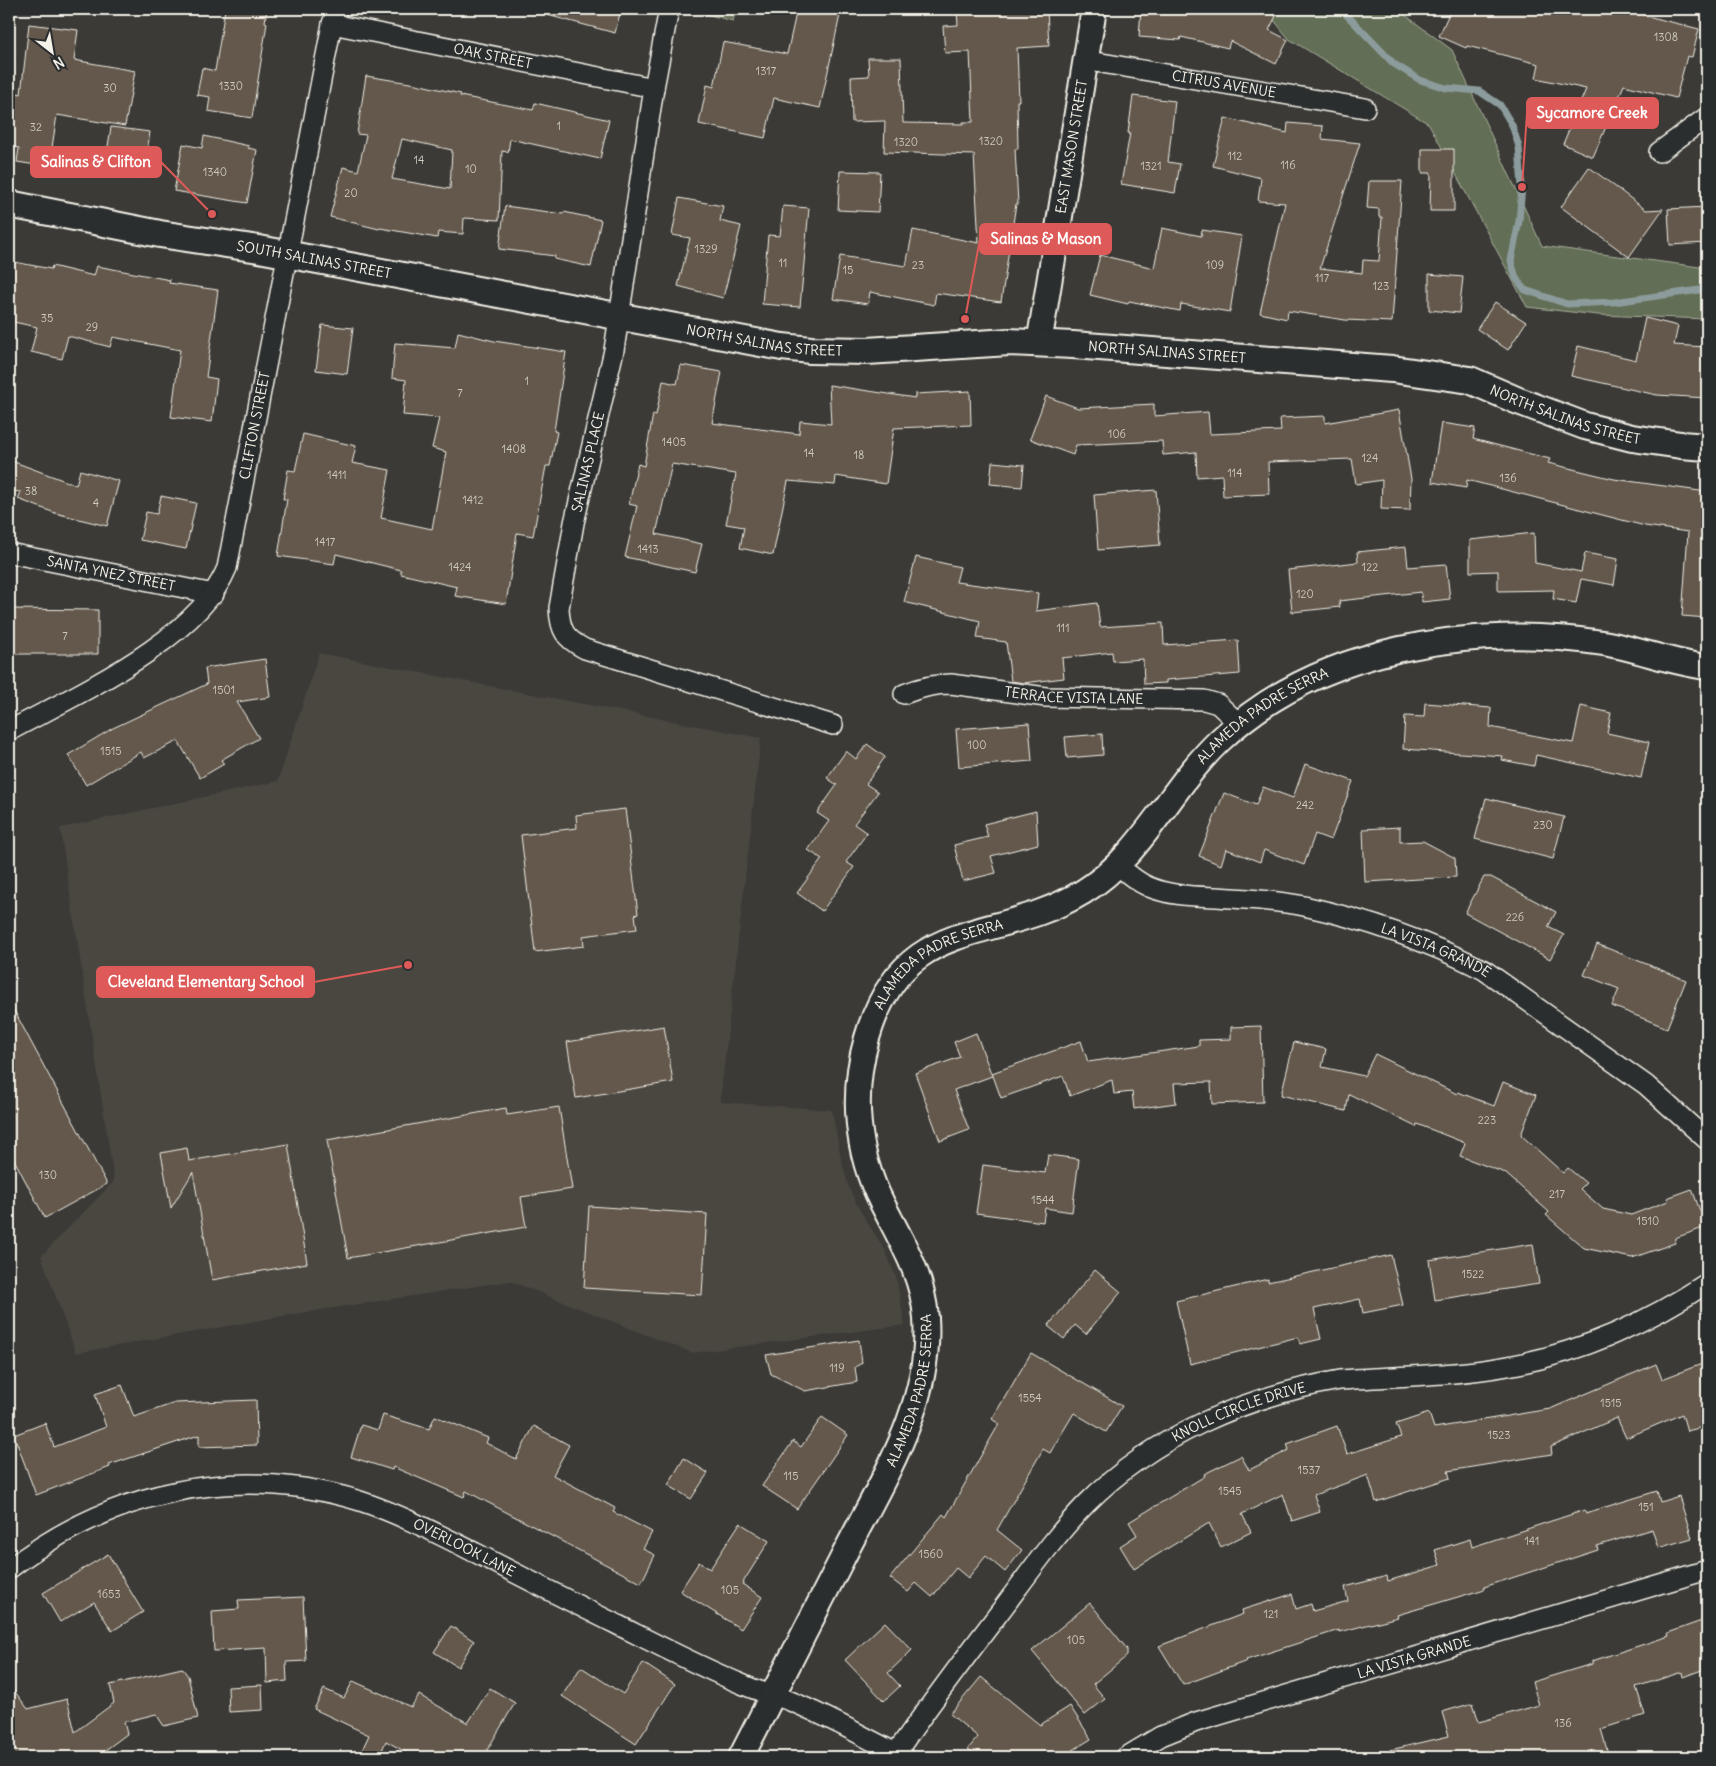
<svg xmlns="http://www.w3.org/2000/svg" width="1716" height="1766" font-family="Delius,sans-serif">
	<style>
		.built { fill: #4a4640 }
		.green { fill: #626e54; stroke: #abb09e }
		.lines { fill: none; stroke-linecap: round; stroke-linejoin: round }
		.stream { stroke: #8c9c9d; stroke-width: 7 }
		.building { fill: #64584b; stroke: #f4f1e8; fill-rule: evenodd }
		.minor-casing { stroke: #f4f1e8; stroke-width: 22 }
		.tertiary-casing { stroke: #f4f1e8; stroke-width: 28 }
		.secondary-casing { stroke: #f4f1e8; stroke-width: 30 }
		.minor { stroke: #2a2d2e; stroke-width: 19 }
		.tertiary { stroke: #2a2d2e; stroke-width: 24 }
		.secondary { stroke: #2a2d2e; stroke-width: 26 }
		.labels { text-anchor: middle; stroke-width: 4; stroke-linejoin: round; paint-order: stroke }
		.number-label { font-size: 11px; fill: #d0cbc1 }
		.street-label { font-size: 14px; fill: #f4f1e8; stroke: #2a2d2e }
		.leader { fill: none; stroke: #de5a58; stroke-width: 2 }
		.callout-dot { fill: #de5a58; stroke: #2a2d2e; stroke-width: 2 }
		.callout { fill: #de5a58; stroke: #de5a58; stroke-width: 2 }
		.callout-label { font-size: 15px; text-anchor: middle; font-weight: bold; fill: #fff }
	</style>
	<rect width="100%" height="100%" fill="#3b3a37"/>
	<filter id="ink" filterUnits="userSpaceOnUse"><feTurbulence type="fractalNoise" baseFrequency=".02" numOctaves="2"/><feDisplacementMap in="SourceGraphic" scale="10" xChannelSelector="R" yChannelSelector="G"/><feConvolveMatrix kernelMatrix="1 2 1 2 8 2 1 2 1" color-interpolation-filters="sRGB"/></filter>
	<g filter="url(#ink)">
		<path class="built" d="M319 653 761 738 720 1102 832 1110 841 1158 849 1188 862 1214 885 1250 896 1276 905 1325 692 1353 510 1281 295 1314 76 1353 41 1256 114 1181 60 828 278 781Z"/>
		<path class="green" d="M686 9H736L733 21Z
			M1265 9H1397L1452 50 1542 246 1707 268V319L1598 315 1527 307 1429 124 1289 39Z"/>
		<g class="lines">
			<path class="stream" d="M1341 9 1394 64 1420 80 1446 88 1479 91 1500 105 1512 125 1519 147 1522 187 1519 221 1511 261 1516 278 1525 290 1567 304 1614 302 1707 289"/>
		</g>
		<path class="building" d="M225 9H267L265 22 267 23 252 118 208 111 210 97 197 95 202 68 215 71Z
			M548 9H621L615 33 547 15Z
			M797 9H809L840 15 820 108 774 98 765 138 699 124 707 85 714 87 723 42 787 54Z
			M983 9H1001V11L1047 9 1049 46 1017 48 1019 101H1017L1018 149H1015L1018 204H1016L1001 302 936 293 934 305 870 292 868 304 833 299 840 256 906 266 913 230 979 243 974 155 884 152 885 121 852 122 851 77 869 76 868 58H901L903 123 963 124V122H973L970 52 945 53 943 26 958 25 957 11Z
			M1141 9H1262L1276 16 1269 30 1288 40 1276 64 1230 41 1228 48 1181 37 1180 40 1139 37Z
			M1451 9H1619L1699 29 1692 57 1687 56 1676 98 1624 85 1593 157 1563 144 1586 89 1536 78 1539 64 1467 46 1466 48 1439 36Z
			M29 24 78 30 74 60 135 71 125 126 57 115 49 167 17 162 19 148 9 146V119L13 92 21 94Z
			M366 76 416 84 461 94 460 96 533 110 535 103 609 120 600 159 510 139 508 152 502 151 499 220 464 218 463 234 438 232 437 238 380 228 379 229 330 217 343 167 358 171 366 135 357 134ZM402 139 452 150 450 189 392 179Z
			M1133 96 1175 101 1168 162 1180 164 1175 193 1121 184 1130 133H1128Z
			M1225 118 1287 133 1288 123 1323 126 1322 139 1360 143 1320 268 1362 273 1363 260 1379 261 1382 217H1379V209L1367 208 1369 181H1402L1392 322 1345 320 1288 311 1287 319 1260 313 1285 203 1258 201 1261 178 1213 166Z
			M111 127 150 132 143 178 104 172Z
			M204 136 249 146 248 148 257 150 247 203 174 191 183 144 202 148Z
			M1422 149H1454V211H1430L1431 173H1422Z
			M1589 167 1646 210 1663 209 1629 257 1561 207Z
			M840 171 880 172 878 212 838 210Z
			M679 198 723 206 720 221 741 226 723 298 678 286 690 238 672 235Z
			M505 206 563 214 564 212 601 220 591 267 554 259 555 256 499 249Z
			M783 206 809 208 800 307 762 304 768 235 780 236Z
			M1707 207V243L1670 245 1668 209Z
			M1162 228 1201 236 1202 230 1242 236 1230 312 1181 304 1180 311 1129 301 1128 304 1090 295 1100 255 1154 268Z
			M9 261 51 269 52 266 94 276 97 266 170 280 169 283 218 290 206 377 217 379 212 422 171 417 180 350 113 337 110 347 68 336 62 359 31 352 37 327 9 321Z
			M1429 274 1463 277 1459 313 1429 310Z
			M1495 302 1526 322 1508 350 1477 329Z
			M1645 318 1678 326 1674 345 1705 347 1704 357H1707V398L1657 395 1571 376 1578 346 1636 360Z
			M322 325 353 328 347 374 316 370Z
			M458 332 494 341 566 352 554 431 557 432 550 466H546L533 536 517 533 506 604 455 596 457 587 401 574V570L336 554 334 564 278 556 287 499H283L288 470 295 471 303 434 356 446 352 463 390 470 381 518 432 529 446 452 432 448 439 418 403 415 406 380 392 378 395 343 455 348Z
			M681 365 722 372 712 423 799 434 800 421 831 424 829 385 915 398V394L970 391 971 425 894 428 886 484 836 476 835 485 788 481 773 555 740 548 744 527 726 524 736 474 672 464 656 534 702 544 695 572 625 557 637 506 629 504 638 464 644 466 653 414 656 415 663 381 677 384Z
			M1046 396 1078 408 1154 404V416L1208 412 1210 434 1281 431 1280 418 1325 416V423L1399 410 1411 479 1410 510 1381 509 1382 480 1356 484 1352 459 1268 462 1269 494 1223 496 1222 475 1197 477 1196 452 1163 455 1162 441 1076 445 1073 455 1030 439Z
			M1441 423 1475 428 1473 439 1550 459 1548 463 1614 479 1707 492V618L1682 616 1688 532 1645 526 1467 480 1466 488 1432 482Z
			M9 460 76 485 80 470 119 481 107 526 55 513 18 499 21 492 9 491Z
			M992 462 1024 465 1022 487 990 484Z
			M1156 490 1160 545 1098 550 1094 495Z
			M161 496 196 503 186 549 140 540 146 512 157 514Z
			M1534 533 1535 563 1581 572 1585 553 1618 559 1614 585 1581 579 1576 603 1553 599 1554 590 1498 591V571L1470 572V540Z
			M1406 547 1408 567 1446 564 1450 599 1422 602 1421 592 1339 601 1340 607 1292 612 1288 570 1358 562 1357 552Z
			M916 557 960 567 956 582 1038 593 1036 611 1097 603 1100 627 1163 623 1164 645 1238 640 1240 674 1166 680V683L1144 684 1143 659 1113 661 1112 652 1062 658 1064 678 1024 683 1011 681 1006 642 977 638 980 621 904 602Z
			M9 609 98 610V654H9Z
			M265 659 270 697 237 702 259 738 221 760 224 764 200 778 178 741 144 758 141 752 86 785 68 755 113 728 207 684 205 668Z
			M1425 703 1491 708 1490 727 1573 743 1581 706 1611 713 1607 733 1649 742 1641 778 1536 755 1534 766 1502 760 1503 756 1403 749 1405 716 1424 717Z
			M1029 723 1032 761 959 767 956 729Z
			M1102 734 1103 755 1067 758 1065 737Z
			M867 744 885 757 866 784 878 792 854 824 867 833 846 862 854 867 822 911 797 893 822 859 808 850 829 821 817 813 837 785 827 778 846 751 856 759Z
			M1305 764 1353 781 1331 840 1315 834 1304 865 1264 850 1260 862 1226 849 1221 865 1199 856 1224 793 1256 805 1263 787 1293 798Z
			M1486 798 1564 817 1553 859 1475 839Z
			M625 809 638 914 635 915 637 929 583 936 584 946 535 952 521 835 577 828 576 815Z
			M1036 811 1038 844 991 856 996 873 963 881 954 845 988 837 984 824Z
			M1400 827V842L1423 841 1455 858 1456 877 1365 882 1363 829Z
			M1484 877H1491L1556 912 1548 927 1564 935 1550 959 1465 913Z
			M1597 944 1686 980 1667 1028 1612 1006 1619 989 1584 975Z
			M9 1001 107 1184 45 1218 9 1150Z
			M664 1026 673 1082 576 1098 567 1042Z
			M1261 1026 1263 1102 1212 1104 1211 1082 1174 1083 1176 1103 1134 1109 1132 1092 1114 1094 1112 1080 1070 1096 1063 1076 1001 1098 992 1073 1081 1041 1088 1062 1199 1046V1040L1231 1039V1027Z
			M976 1033 992 1076 954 1090 969 1130 940 1141 915 1073 960 1057 954 1042Z
			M1294 1042 1326 1049 1322 1067 1364 1076 1375 1054 1457 1094 1458 1092 1494 1106 1503 1082 1536 1095 1521 1135 1563 1173 1568 1168 1586 1183 1580 1189 1603 1209 1631 1215 1668 1201 1667 1198 1692 1189 1706 1227 1675 1238V1243L1632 1258 1584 1248 1546 1215 1549 1212 1505 1173 1460 1156 1465 1143 1417 1124 1416 1127 1349 1094 1346 1111 1281 1095Z
			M559 1107 572 1189 521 1197 526 1227 348 1258 327 1140 506 1108 507 1115Z
			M288 1144 307 1263 212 1280 193 1172 171 1208 161 1153 187 1148 189 1161Z
			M1048 1155 1079 1159 1072 1212 1045 1208 1043 1222 976 1213 983 1165 1045 1173Z
			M589 1206 707 1214 702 1295 584 1288Z
			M1533 1244 1539 1284 1435 1300 1429 1260Z
			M1391 1255 1403 1305 1363 1313 1360 1299 1314 1309 1321 1339 1300 1344 1298 1337 1190 1364 1176 1301 1268 1279V1282Z
			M1095 1270 1121 1292 1086 1334 1075 1325 1064 1339 1048 1326Z
			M859 1340 862 1363 855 1367 857 1382 805 1391 771 1374 766 1355Z
			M1031 1353 1122 1406 1106 1432 1074 1413 1050 1453 1043 1449 997 1530 1022 1550 1005 1572 986 1556 968 1578 956 1568 932 1597 916 1583 908 1592 890 1578 943 1514 946 1517 999 1424 992 1419Z
			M1707 1362V1426L1687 1431 1682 1414 1626 1438 1617 1418 1551 1447 1552 1454 1448 1471 1450 1478 1376 1502 1368 1475 1314 1495 1320 1512 1292 1521 1283 1494 1242 1514 1251 1532 1221 1547 1209 1523 1134 1569 1120 1546 1137 1535 1129 1522 1205 1476 1204 1474 1241 1456 1249 1470 1289 1450 1287 1444 1337 1426 1347 1454 1401 1437 1396 1424 1429 1413 1434 1428 1550 1409 1656 1364 1662 1379Z
			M122 1385 134 1417 175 1403 256 1400 257 1445 199 1447V1435L109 1465 110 1467 36 1495 14 1435 45 1423 54 1447 106 1427 95 1394Z
			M383 1415 429 1429 435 1416 488 1438 486 1443 516 1459 534 1426 569 1445 553 1475 615 1508 613 1512 652 1532 643 1549 655 1555 641 1583 466 1491 464 1497 393 1467 392 1470 351 1457 361 1425 378 1430Z
			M822 1417 848 1435 797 1509 762 1486 793 1441 801 1447Z
			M684 1458 708 1473 691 1499 668 1485Z
			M1657 1491 1660 1502 1679 1496 1692 1538 1658 1548 1652 1529 1597 1546 1598 1550 1484 1587 1485 1589 1397 1615 1398 1617 1339 1632V1630L1246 1660 1247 1661 1183 1685 1159 1646 1243 1614 1242 1610 1292 1594 1296 1609 1311 1604 1313 1611 1348 1601 1345 1587 1387 1576 1388 1581 1440 1565 1435 1550 1470 1539 1472 1547 1585 1510 1586 1513Z
			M740 1523 769 1541 742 1584 762 1597 741 1629 680 1591 699 1562 710 1569Z
			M108 1554 143 1612 112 1631 94 1602 60 1622 43 1593Z
			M303 1597 306 1661 286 1662 287 1681 267 1683 266 1648 214 1651 212 1611 239 1609 238 1600Z
			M1090 1603 1127 1649V1656L1093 1684 1105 1699 1085 1715 1032 1651Z
			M1707 1619V1668L1683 1677 1682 1672 1636 1687 1645 1715 1601 1729 1609 1757H1391L1390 1750 1449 1736 1442 1712 1473 1703 1479 1722 1539 1705 1532 1682 1592 1664V1661L1669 1636 1668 1633Z
			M885 1622 912 1650 888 1673 900 1686 884 1701 845 1660Z
			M451 1626 474 1641 458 1667 434 1652Z
			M643 1663 675 1684 636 1744 562 1696 581 1667 623 1694Z
			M182 1668 188 1676 198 1718 164 1726 156 1714 124 1722 127 1734 96 1757H9V1684L28 1709 67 1699 75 1732 114 1703 110 1685Z
			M981 1677 1040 1725 1070 1706 1091 1739 1062 1757H978L968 1749 978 1737 950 1714Z
			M353 1681 411 1707 419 1695 468 1723 490 1688 515 1703 483 1757H415L386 1741 379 1757 362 1750 369 1735 314 1709 324 1689 344 1698Z
			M262 1685 263 1710 229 1712 228 1687Z"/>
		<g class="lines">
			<g class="minor-casing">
				<g id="minor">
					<path d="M669 9 654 88 614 350 574 523 559 608C560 630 565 639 585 649L833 725"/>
					<path id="s1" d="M332 24 654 88"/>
					<path id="s2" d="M1084 60 1365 108"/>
					<path d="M1659 152 1707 117"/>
					<path id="s3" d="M9 553 214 594"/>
					<path id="s4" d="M904 694C919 688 935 684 951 684L1046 697 1204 700 1218 704 1238 723"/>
					<path id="s5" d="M9 731C75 695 198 640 227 568L332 24 337 9"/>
					<path id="s6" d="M1118 865C1128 874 1137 882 1149 887 1171 896 1194 896 1217 897 1246 899 1276 900 1304 906 1367 920 1427 941 1484 970L1646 1085 1707 1140"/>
					<path id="s7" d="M9 1569C111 1491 235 1463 360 1501 400 1514 438 1534 476 1553 523 1577 569 1601 616 1624 658 1645 700 1667 744 1685 759 1692 775 1695 790 1701 828 1716 867 1739 904 1757"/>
					<path id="s8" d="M896 1753C929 1705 964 1659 999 1613 1027 1576 1054 1537 1086 1504 1154 1435 1247 1396 1340 1380 1396 1376 1453 1376 1508 1366 1579 1353 1647 1323 1707 1283"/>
					<path id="s9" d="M1126 1757 1161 1736 1196 1722 1707 1570"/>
				</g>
			</g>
			<g class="tertiary-casing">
				<g id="tertiary">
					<path id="s10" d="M1039 344 1094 9"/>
					<path id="s11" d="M741 1757C775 1691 808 1625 842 1559 880 1483 932 1406 926 1318 923 1275 901 1241 882 1203 856 1152 851 1093 867 1038 904 911 994 946 1083 892 1142 856 1170 788 1219 741 1317 647 1474 623 1603 643 1639 649 1672 663 1707 667"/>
				</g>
			</g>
			<g class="secondary-casing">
				<g id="secondary">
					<path id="s12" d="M9 204 160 234 259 249 782 347 811 350 867 351 1009 342 1073 345 1392 369 1470 380 1516 400 1585 426 1632 438 1681 445 1707 447"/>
				</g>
			</g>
			<use href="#minor" class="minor"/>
			<use href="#tertiary" class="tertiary"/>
			<use href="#secondary" class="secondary"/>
		</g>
	</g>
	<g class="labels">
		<g class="number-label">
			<text x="1666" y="41">1308</text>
			<text x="766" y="75">1317</text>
			<text x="231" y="90">1330</text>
			<text x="110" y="92">30</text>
			<text x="559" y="130">1</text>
			<text x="36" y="131">32</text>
			<text x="991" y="145">1320</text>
			<text x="906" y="146">1320</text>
			<text x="1235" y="160">112</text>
			<text x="419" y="164">14</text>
			<text x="1288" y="169">116</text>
			<text x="1151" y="170">1321</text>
			<text x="471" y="173">10</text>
			<text x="215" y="176">1340</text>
			<text x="351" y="197">20</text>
			<text x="706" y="253">1329</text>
			<text x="783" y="267">11</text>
			<text x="918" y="269">23</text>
			<text x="1215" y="269">109</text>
			<text x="848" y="274">15</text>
			<text x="1322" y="282">117</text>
			<text x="1381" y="290">123</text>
			<text x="47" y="322">35</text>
			<text x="92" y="331">29</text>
			<text x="527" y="385">1</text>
			<text x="460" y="397">7</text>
			<text x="1117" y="438">106</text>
			<text x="674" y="446">1405</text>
			<text x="514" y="453">1408</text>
			<text x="809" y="457">14</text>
			<text x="859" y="459">18</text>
			<text x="1370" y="462">124</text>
			<text x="1235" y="477">114</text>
			<text x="337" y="479">1411</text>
			<text x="1508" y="482">136</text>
			<text x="31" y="495">38</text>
			<text x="473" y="504">1412</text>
			<text x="96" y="507">4</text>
			<text x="325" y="546">1417</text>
			<text x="648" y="553">1413</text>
			<text x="460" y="571">1424</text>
			<text x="1370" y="571">122</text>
			<text x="1305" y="598">120</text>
			<text x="1063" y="632">111</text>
			<text x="65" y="640">7</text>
			<text x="224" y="694">1501</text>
			<text x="977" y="749">100</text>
			<text x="111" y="755">1515</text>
			<text x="1305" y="809">242</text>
			<text x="1543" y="829">230</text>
			<text x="1515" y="921">226</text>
			<text x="1487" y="1124">223</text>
			<text x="48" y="1179">130</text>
			<text x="1557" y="1198">217</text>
			<text x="1043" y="1204">1544</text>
			<text x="1648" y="1225">1510</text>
			<text x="1473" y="1278">1522</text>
			<text x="837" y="1372">119</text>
			<text x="1030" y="1402">1554</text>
			<text x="1611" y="1407">1515</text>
			<text x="1499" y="1439">1523</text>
			<text x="1309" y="1474">1537</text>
			<text x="791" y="1480">115</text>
			<text x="1230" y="1495">1545</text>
			<text x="1646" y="1511">151</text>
			<text x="1532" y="1545">141</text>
			<text x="931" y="1558">1560</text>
			<text x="730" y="1594">105</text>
			<text x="109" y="1598">1653</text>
			<text x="1271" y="1618">121</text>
			<text x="1076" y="1644">105</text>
			<text x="1563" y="1727">136</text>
		</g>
		<g class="street-label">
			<text dy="5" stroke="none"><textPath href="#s1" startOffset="164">OAK STREET</textPath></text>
			<text dy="5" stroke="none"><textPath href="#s2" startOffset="142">CITRUS AVENUE</textPath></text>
			<text dy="5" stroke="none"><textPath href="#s10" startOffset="200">EAST MASON STREET</textPath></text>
			<text dy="5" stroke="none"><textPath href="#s12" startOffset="310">SOUTH SALINAS STREET</textPath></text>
			<text dy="5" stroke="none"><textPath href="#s12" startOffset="768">NORTH SALINAS STREET</textPath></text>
			<text dy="5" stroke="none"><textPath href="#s12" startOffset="1172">NORTH SALINAS STREET</textPath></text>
			<text dy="5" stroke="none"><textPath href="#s12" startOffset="1578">NORTH SALINAS STREET</textPath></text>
			<text dy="5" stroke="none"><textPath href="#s5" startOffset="422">CLIFTON STREET</textPath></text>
			<text transform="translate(588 462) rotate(-77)" y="5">SALINAS PLACE</text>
			<text dy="5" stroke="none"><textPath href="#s3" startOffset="104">SANTA YNEZ STREET</textPath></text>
			<text dy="5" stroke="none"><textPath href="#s4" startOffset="172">TERRACE VISTA LANE</textPath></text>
			<text dy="5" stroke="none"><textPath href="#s11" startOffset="1305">ALAMEDA PADRE SERRA</textPath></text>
			<text dy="5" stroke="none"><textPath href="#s6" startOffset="334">LA VISTA GRANDE</textPath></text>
			<text dy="5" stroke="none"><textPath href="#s11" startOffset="885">ALAMEDA PADRE SERRA</textPath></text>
			<text dy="5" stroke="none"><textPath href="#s11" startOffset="406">ALAMEDA PADRE SERRA</textPath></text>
			<text dy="5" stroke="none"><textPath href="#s8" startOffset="494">KNOLL CIRCLE DRIVE</textPath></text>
			<text dy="5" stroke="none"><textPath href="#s7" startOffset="486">OVERLOOK LANE</textPath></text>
			<text dy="5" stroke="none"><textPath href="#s9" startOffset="306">LA VISTA GRANDE</textPath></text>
		</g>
	</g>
	<path class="leader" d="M1522 187L1527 113M212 214L161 162M965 319L980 239M408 965L314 982"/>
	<g class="callout-dot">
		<circle cx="1522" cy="187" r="5"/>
		<circle cx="212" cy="214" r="5"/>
		<circle cx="965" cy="319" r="5"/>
		<circle cx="408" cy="965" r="5"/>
	</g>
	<g class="callout">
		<rect x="1527" y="98" width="131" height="30" rx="5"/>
		<rect x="31" y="147" width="130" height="30" rx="5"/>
		<rect x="980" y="224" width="131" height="30" rx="5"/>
		<rect x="97" y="967" width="217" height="30" rx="5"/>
	</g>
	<g class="callout-label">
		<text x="1592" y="118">Sycamore Creek</text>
		<text x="96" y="167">Salinas &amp; Clifton</text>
		<text x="1046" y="244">Salinas &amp; Mason</text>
		<text x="206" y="987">Cleveland Elementary School</text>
	</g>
	<rect width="1716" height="1766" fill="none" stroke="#2a2d2e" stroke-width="30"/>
	<rect x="15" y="15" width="1686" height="1736" fill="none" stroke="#f4f1e8" stroke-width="2" filter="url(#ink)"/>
	<g transform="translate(52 52) rotate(149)" stroke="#2a2d2e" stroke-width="4" paint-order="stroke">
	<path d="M0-4L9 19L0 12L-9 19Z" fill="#f4f1e8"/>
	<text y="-8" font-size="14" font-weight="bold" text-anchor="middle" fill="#f4f1e8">N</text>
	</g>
</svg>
